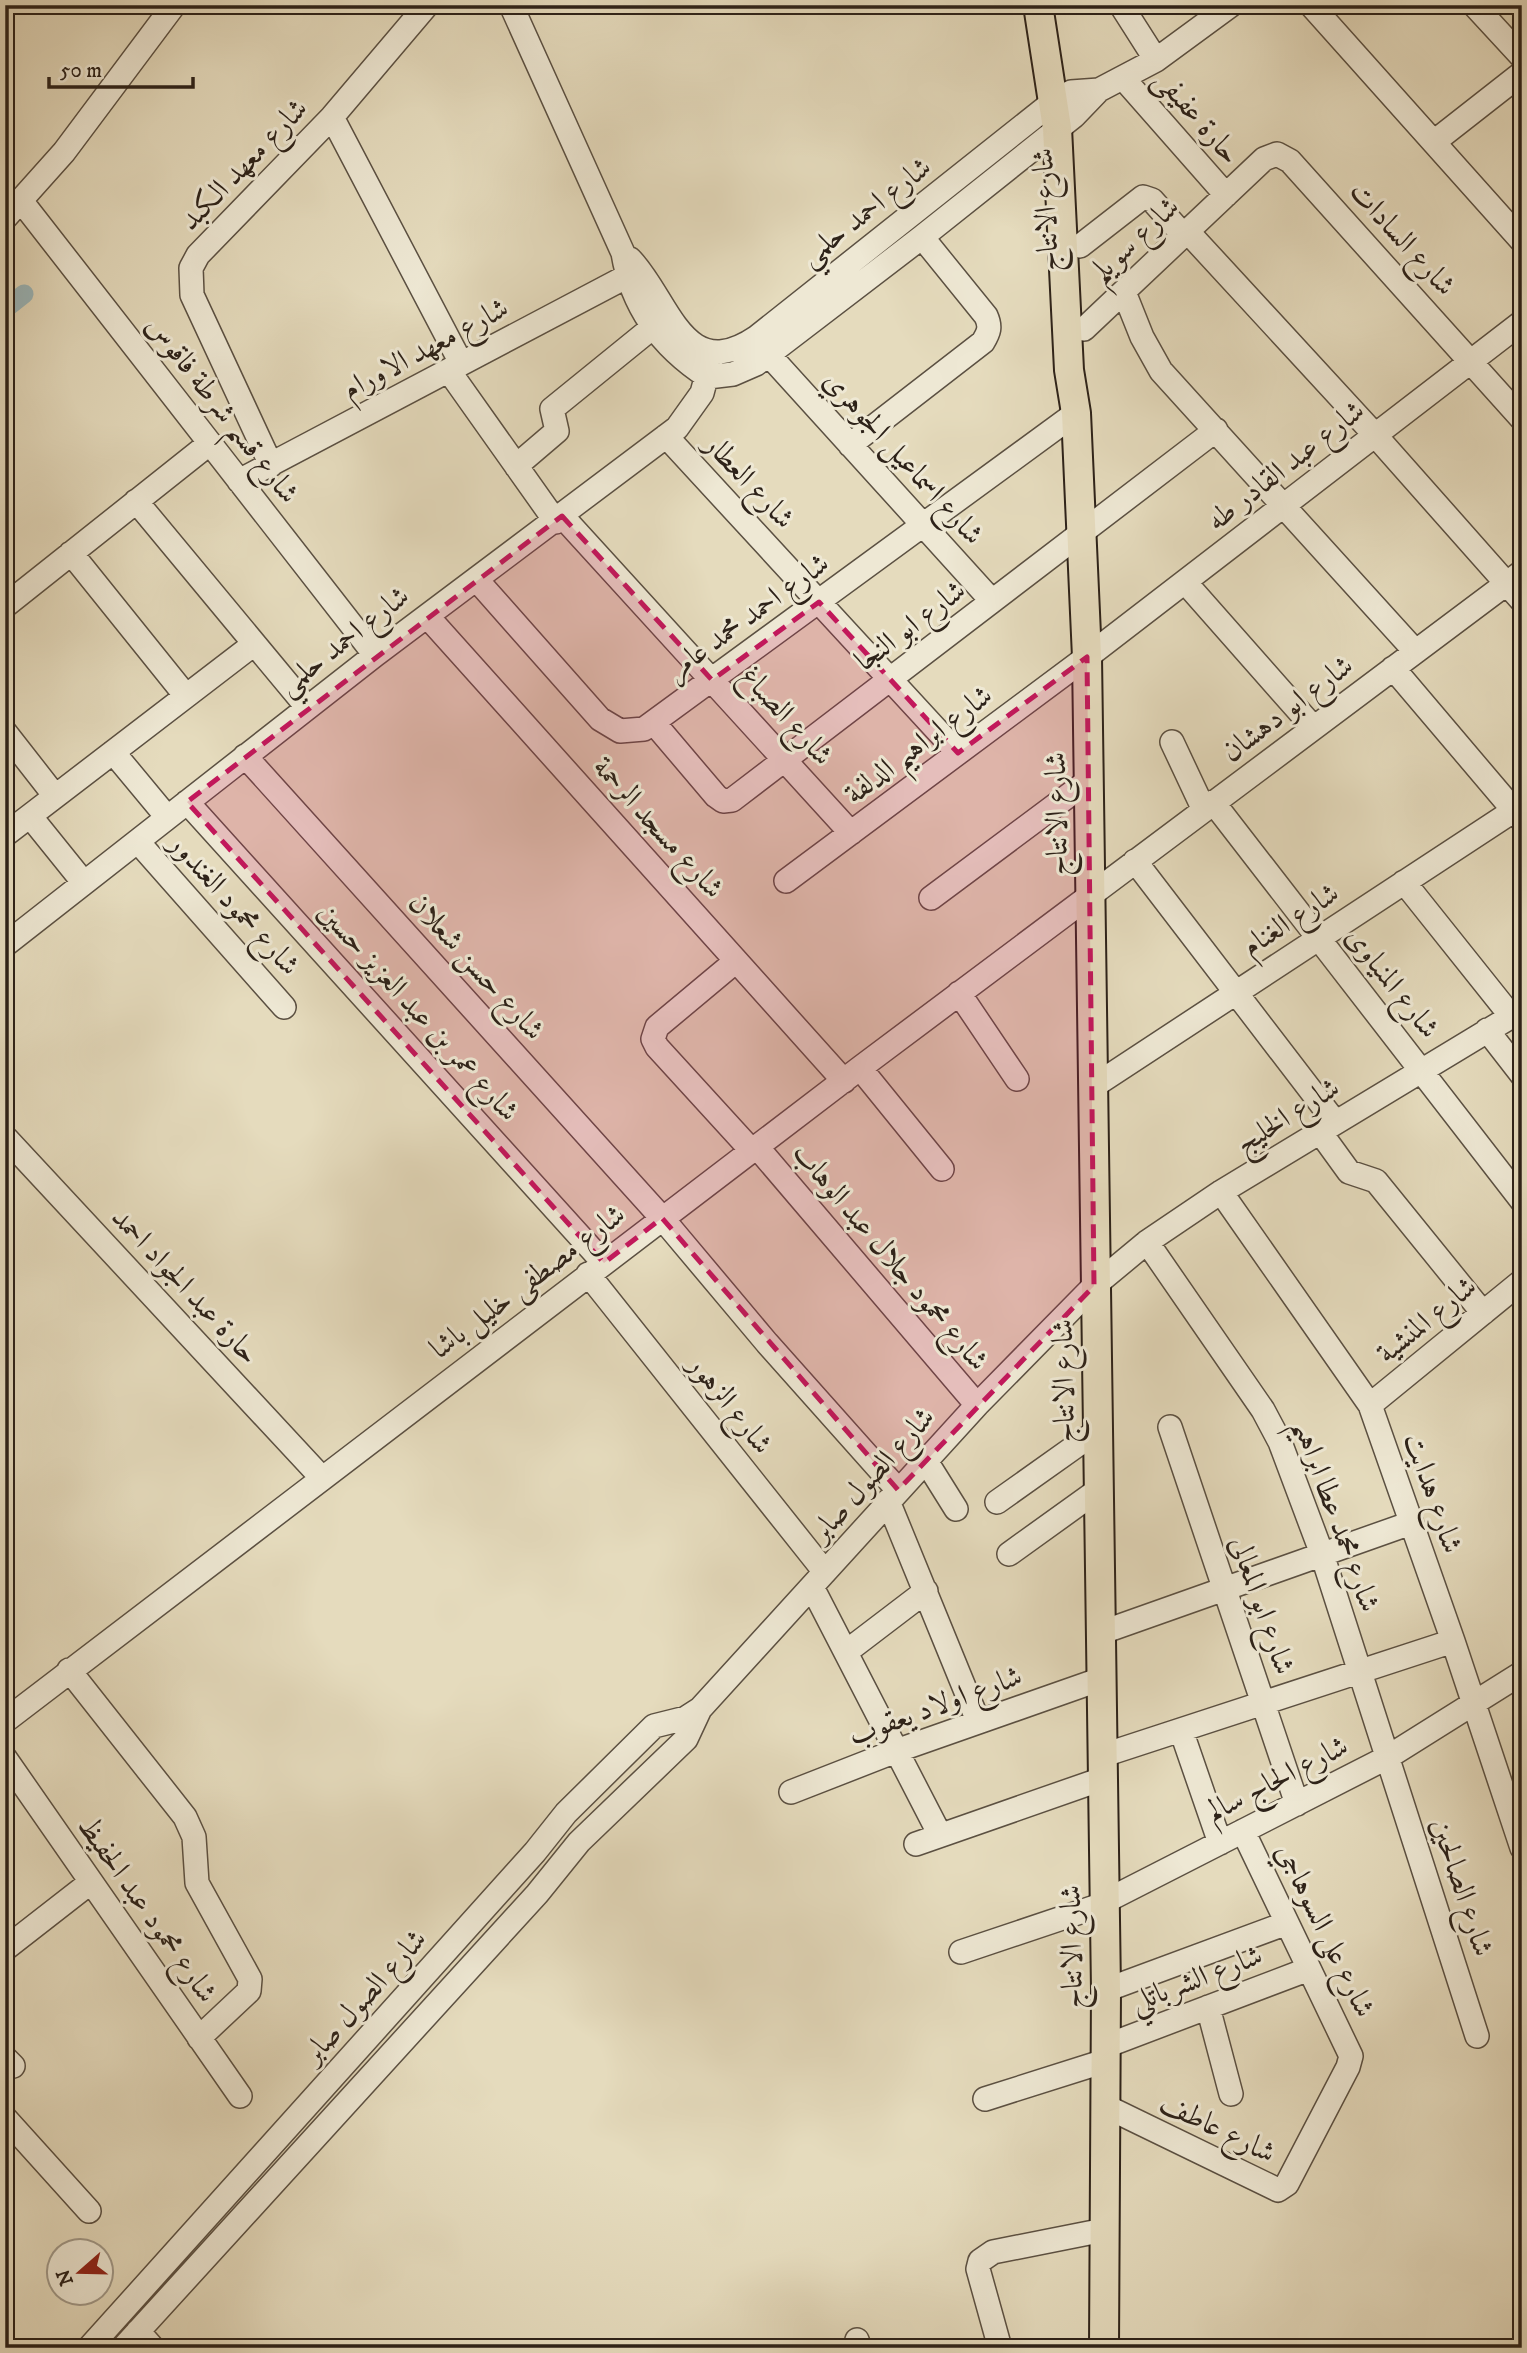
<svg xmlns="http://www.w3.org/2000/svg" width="1527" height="2353" font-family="'IM FELL DW Pica',Amiri,serif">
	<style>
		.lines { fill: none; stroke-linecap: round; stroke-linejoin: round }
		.canal { stroke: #9bb8bc; stroke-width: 19 }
		.minor-casing { stroke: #5b5042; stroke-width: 26 }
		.major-casing { stroke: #2d2219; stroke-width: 32 }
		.minor { stroke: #eee8d4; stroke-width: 23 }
		.major { stroke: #e5dbbd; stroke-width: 28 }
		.marked { fill: #c2185b; fill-opacity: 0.2; stroke: #c2185b; stroke-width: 5; stroke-dasharray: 14 9; stroke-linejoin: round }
		.labels { text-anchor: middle; stroke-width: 6; stroke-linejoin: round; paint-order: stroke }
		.street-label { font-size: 30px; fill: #2d2219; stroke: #eee8d4 }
	</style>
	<rect width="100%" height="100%" fill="#e5dbbd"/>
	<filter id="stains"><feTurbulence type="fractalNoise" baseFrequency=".00286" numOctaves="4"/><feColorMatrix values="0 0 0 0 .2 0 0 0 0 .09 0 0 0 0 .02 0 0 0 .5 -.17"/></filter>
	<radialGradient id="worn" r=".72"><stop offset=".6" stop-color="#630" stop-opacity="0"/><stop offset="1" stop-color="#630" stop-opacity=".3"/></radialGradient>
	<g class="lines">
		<path class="canal" d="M5 309 24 294"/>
		<g class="minor-casing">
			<path id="minor" d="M511 5 623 253C632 307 663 348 708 377L733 374 756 364 922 237 1074 116 1099 90 1156 60 1231 5
				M1121 5 1156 60
				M1311 5 1522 241
				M1474 5 1522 57
				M1123 78 1226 195
				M332 117 461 363
				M1434 142 1522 73
				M22 202 375 655
				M5 218 64 152 174 5
				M1188 232 1375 435 1522 601
				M1080 246 1143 197 1152 200 1184 236
				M630 259C669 299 683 387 757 337L1053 102 1071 92 1099 90
				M1124 292 1142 337 1161 371 1415 651
				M1084 329 1264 159 1277 154 1290 161 1522 419
				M769 355 992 601
				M449 371 556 522
				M666 436 958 753
				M850 445 983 342C989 332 991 327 986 316L922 237
				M271 465 192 295 191 268 198 255 332 117 427 5
				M516 466 557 431 552 409 653 327
				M239 481 639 270
				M136 501 307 707
				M562 516 851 833
				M71 553 186 696
				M476 579 600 719 620 731 644 729 1076 413
				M1185 582 1313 727
				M5 606 210 443
				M427 616 844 1081
				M1393 668 1522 820
				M654 723 716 796 723 801 732 800 1216 430
				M5 732 55 796
				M1172 742 1204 810
				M113 752 167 817
				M245 756 662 1218 767 1343 898 1490
				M187 802 604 1263
				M1213 802 1522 1201
				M30 816 84 883
				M5 835 254 644
				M139 843 284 1007
				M1135 861 1335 1122
				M786 881 1087 657 1522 322
				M1404 882 1511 1016
				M931 898 1088 781
				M5 945 375 655 677 428 702 393 713 352
				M736 961 657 1027 653 1039 657 1047 752 1151
				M959 993 1017 1079
				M1487 1030 1522 1075
				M860 1068 942 1169
				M1094 1086 1522 805
				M1320 1132 1349 1172 1376 1181 1483 1313
				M5 1137 321 1477
				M757 1147 977 1405
				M1221 1192 1370 1405 1453 1641 1522 1848
				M1147 1242 1263 1410 1280 1442 1322 1554 1477 2036
				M588 1274 825 1572
				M1370 1405 1522 1281
				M1170 1427 1297 1804
				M926 1461 956 1509
				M888 1501 978 1721
				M997 1502 1097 1431
				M1009 1554 1098 1490
				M812 1587 940 1835
				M1100 1633 1411 1523
				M846 1652 926 1591
				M69 1670 185 1817 194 1837 197 1883 250 1979 249 1991 199 2038
				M5 1721 860 1068 1522 572
				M1181 1730 1220 1843
				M1101 1756 1453 1641
				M5 1758 240 2096
				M791 1792 896 1751 1101 1679
				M916 1844 1102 1779
				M1104 1902 1388 1757 1522 1673
				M5 1949 91 1882
				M961 1952 1104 1904
				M1106 1990 1287 1923
				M1208 2007 1231 2094
				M1106 2046 1309 1969
				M5 2058 13 2066
				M985 2099 1105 2061
				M1105 2106 1278 2190 1287 2184 1348 2067 1351 2056 1243 1831
				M5 2118 89 2211
				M138 2331 153 2348
				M857 2340 860 2348
				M89 2348 535 1852 566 1813 654 1726 686 1718 700 1709 977 1405 1094 1286 1147 1242 1221 1192 1522 1010
				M123 2348 537 1894 579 1842 686 1739 700 1709
				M1000 2348 978 2269 980 2261 993 2252 1104 2230"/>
		</g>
		<g class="major-casing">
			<path id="major" d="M1038 5 1057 128 1069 370 1076 413 1087 657 1106 1990 1104 2348"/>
		</g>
		<use href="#minor" class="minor"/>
		<use href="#major" class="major"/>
	</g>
	<path class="marked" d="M562 516 712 680 819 602 958 753 1087 657 1094 1286 898 1490 662 1218 604 1263 187 802Z"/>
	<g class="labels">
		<g class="street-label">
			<text transform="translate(1198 116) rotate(49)" y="10">حارة عفيفى</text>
			<text transform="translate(243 164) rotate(-46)" y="10">شارع معهد الكبد</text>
			<text transform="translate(1045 210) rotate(-93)" y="10">شارع الانتاج</text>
			<text transform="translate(865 211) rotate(-38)" y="10">شارع احمد حلمي</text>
			<text transform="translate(1403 238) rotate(48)" y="10">شارع السادات</text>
			<text transform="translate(1134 239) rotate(-43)" y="10">شارع سويلم</text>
			<text transform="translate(425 348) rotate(-28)" y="10">شارع معهد الاورام</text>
			<text transform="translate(223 409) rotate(52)" y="10">شارع قسم شرطة فاقوس</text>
			<text transform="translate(904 457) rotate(48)" y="10">شارع اسماعيل الجوهري</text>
			<text transform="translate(1285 465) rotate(-38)" y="10">شارع عبد القادر طه</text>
			<text transform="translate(750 481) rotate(47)" y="10">شارع العطار</text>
			<text transform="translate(747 616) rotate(-36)" y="10">شارع احمد محمد عامر</text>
			<text transform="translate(910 625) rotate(-37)" y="10">شارع ابو النجا</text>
			<text transform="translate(343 640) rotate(-38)" y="10">شارع احمد حلمي</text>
			<text transform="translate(1287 708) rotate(-37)" y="10">شارع ابو دهشان</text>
			<text transform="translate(787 715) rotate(48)" y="10">شارع الصباغ</text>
			<text transform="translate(918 744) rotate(-37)" y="10">شارع ابراهيم الدلفة</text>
			<text transform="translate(1056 814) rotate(-91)" y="10">شارع الانتاج</text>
			<text transform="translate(659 827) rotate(48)" y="10">شارع مسجد الرحمة</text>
			<text transform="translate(235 904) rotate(48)" y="10">شارع محمود الغندور</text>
			<text transform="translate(1290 919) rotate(-33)" y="10">شارع الغنام</text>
			<text transform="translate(477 966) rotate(48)" y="10">شارع حسن شعلان</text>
			<text transform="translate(1393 982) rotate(52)" y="10">شارع المنياوى</text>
			<text transform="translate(419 1011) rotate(48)" y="10">شارع عمر بن عبد العزيز حسين</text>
			<text transform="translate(1287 1115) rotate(-32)" y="10">شارع الخليج</text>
			<text transform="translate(891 1256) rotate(50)" y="10">شارع محمود جلال عبد الوهاب</text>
			<text transform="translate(527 1281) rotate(-37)" y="10">شارع مصطفى خليل باشا</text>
			<text transform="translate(186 1285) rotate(47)" y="10">حارة عبد الجواد احمد</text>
			<text transform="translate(1426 1319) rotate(-39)" y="10">شارع المنشية</text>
			<text transform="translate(1063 1381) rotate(-91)" y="10">شارع الانتاج</text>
			<text transform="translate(731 1404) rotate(52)" y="10">شارع الزهور</text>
			<text transform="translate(872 1474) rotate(-48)" y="10">شارع الصول صابر</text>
			<text transform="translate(1434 1493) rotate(71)" y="10">شارع هدايت</text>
			<text transform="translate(1337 1515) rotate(70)" y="10">شارع محمد عطا ابراهيم</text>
			<text transform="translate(1263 1605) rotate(71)" y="10">شارع ابو المعالى</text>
			<text transform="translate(935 1705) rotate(-20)" y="10">شارع اولاد يعقوب</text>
			<text transform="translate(1277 1778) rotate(-27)" y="10">شارع الحاج سالم</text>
			<text transform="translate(1463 1887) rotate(72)" y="10">شارع الصالحين</text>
			<text transform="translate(148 1909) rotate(55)" y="10">شارع محمود عبد الحفيظ</text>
			<text transform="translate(1326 1930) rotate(64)" y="10">شارع على السوهاجي</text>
			<text transform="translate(1071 1947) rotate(-91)" y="10">شارع الانتاج</text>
			<text transform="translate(1196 1978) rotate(-21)" y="10">شارع الشرباتلي</text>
			<text transform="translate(364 1996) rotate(-48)" y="10">شارع الصول صابر</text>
			<text transform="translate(1218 2127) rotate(26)" y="10">شارع عاطف</text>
		</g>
	</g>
	<rect width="1527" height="2353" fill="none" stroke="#e5dbbd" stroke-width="28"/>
	<rect x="7" y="7" width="1513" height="2339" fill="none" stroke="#2d2219" stroke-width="3.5"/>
	<rect x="14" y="14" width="1499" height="2325" fill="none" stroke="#2d2219" stroke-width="2"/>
	<g transform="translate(80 2272) rotate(250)"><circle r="33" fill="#eee8d4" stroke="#a19989" stroke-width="2"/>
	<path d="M0-5L12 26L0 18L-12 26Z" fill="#8f2418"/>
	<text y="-10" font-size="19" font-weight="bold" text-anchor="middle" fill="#2d2219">N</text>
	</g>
	<path d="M49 77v10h144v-10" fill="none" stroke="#2d2219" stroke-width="3.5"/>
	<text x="60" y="77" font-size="21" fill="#2d2219" stroke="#eee8d4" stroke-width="5" paint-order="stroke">50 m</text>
	<rect width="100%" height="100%" filter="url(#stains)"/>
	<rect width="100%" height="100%" fill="url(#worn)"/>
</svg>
